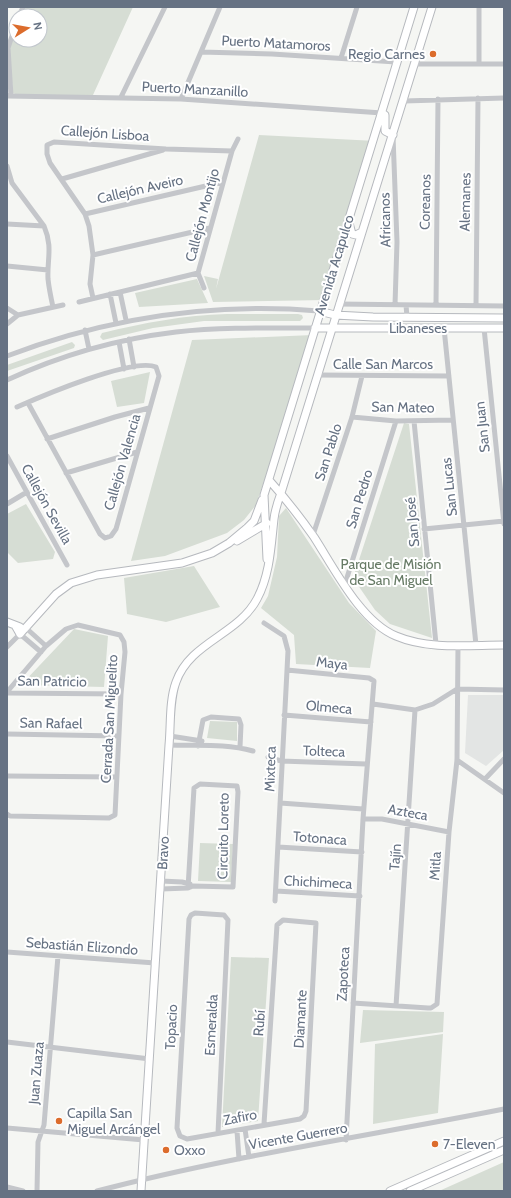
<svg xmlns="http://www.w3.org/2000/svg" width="511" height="1198" font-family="Cabin,sans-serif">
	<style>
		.built { fill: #e3e5e4 }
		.green { fill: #d6ddd4 }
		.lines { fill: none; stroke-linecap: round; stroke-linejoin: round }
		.secondary-casing { stroke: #b6b9be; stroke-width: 9 }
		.street { stroke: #c4c6ca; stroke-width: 5 }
		.secondary { stroke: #fff; stroke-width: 7 }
		.poi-dot { fill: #dc6c2c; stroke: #fff; stroke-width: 1.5 }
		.labels { text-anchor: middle; stroke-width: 4; stroke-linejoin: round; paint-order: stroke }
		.street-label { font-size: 14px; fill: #667283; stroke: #fff }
		.poi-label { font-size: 14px; fill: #667283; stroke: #fff; text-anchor: start }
		.park-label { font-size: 14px; fill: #667a65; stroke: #fff }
	</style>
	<rect width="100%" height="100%" fill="#f5f6f3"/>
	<path class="built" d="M468 695H504V750L486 766 465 753Z"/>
	<path class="green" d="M25 7H133L93 95H17L13 93 9 49 16 28V40H40V16H21Z
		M259 135 376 141 325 300 213 302 204 276 218 279 216 289Z
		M197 279 208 303 139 307 135 293Z
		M227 314H298L302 315 303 318 300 321H204L153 328 103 340 100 337 102 333C144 323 184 315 227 314Z
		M313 335 256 505 244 520 227 533 165 556 131 561 192 340Z
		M72 342 75 345 74 348 7 371V365Z
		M150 372 144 403 117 407 111 381Z
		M404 423 409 424 432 638 390 624 375 610 353 578Z
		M26 504 55 552 53 559 18 563 7 552V514Z
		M286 508 349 603 376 631 370 668 296 664 294 635 261 608 268 596 277 557 279 516Z
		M194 566 220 607 166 622 127 614 124 578Z
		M74 629 108 636 104 687 21 685Z
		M210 721 237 722V741L207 738Z
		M200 843 233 844 231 882 198 881Z
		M231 957 269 958 258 1121 222 1127Z
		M363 1010 444 1012 443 1032 360 1043Z
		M443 1034 438 1113 373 1124 375 1044Z
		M504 1162V1191H439Z"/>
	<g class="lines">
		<g class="secondary-casing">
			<path id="secondary" d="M382 113 385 115V131L393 135
				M349 223 352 234 356 235 362 232
				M319 311 335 315 373 317 504 318
				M315 328H504
				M269 480C285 498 300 517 314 537 334 568 361 622 396 636 429 650 469 645 504 645
				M237 541 267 523
				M267 559 264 495 414 7
				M7 622 20 627
				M16 627 20 634 56 594 71 583 97 575 182 563 212 553 229 543 247 528 254 521 262 500
				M141 1191 169 745C171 725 169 701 176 682 190 642 238 635 257 599 270 575 271 546 274 519 275 510 278 501 281 493L432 7
				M390 1191 504 1141
				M410 1191 504 1150"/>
		</g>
		<path class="street" d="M479 7V64
			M19 16 23 7
			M201 52 272 54 396 62
			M341 58 357 7
			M414 64H504
			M7 96 181 99 382 113
			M11 96 8 48 16 24
			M121 97 165 7
			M181 99 220 7
			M404 101 504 98
			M393 136 397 242 395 305
			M7 166 12 183 44 226C53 247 47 259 48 279 49 288 51 298 53 307
			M62 179 163 150
			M85 214 223 182
			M7 224 44 226
			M93 255 210 228
			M7 266 48 270
			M198 273 232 151 238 139
			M198 273 204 288
			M120 292 126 320
			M110 294 116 323
			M93 298 90 284 93 255 89 226 85 214 50 163 47 154V145L54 142 166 149 232 151
			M79 302 198 273
			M338 304 504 306
			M406 305 407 317
			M436 305 438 99
			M476 306 478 98
			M7 308 18 315
			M7 324 18 315 63 305
			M444 328 476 645
			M484 328 504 524
			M85 330 89 349
			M129 339 134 367
			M119 342 124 369
			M7 356C107 318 212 302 319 311
			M318 375 449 376
			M7 380C61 355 117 339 176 332 222 327 269 328 315 328
			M17 407C42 396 133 357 156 367L159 376 116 529 111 536 105 538 100 534 28 403
			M352 417 396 421 453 420
			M414 421 436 644
			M47 439 115 417 149 408
			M7 456 67 565
			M66 473 137 452
			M7 504 27 492
			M424 529 504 521
			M313 535 352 417 362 376
			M345 584 396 421
			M264 623 284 636 288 651 275 901
			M26 628 46 646
			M7 647 20 634 41 652
			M287 670 369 678 374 681 363 819 346 1140
			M7 692 46 646 66 629 78 625 120 635 124 642 125 652 121 694 115 815 109 818 10 816 7 814
			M7 693 121 694
			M373 704 415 710 433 704 457 689 504 690
			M284 715 371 722
			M7 734 118 736
			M170 736 202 741
			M169 745C198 746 225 743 253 751
			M198 746 203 720 211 717 239 719 241 725 240 747
			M268 757 281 761 366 764
			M457 760 504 793
			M7 776 117 777
			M485 779 504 759
			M280 803 363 809
			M363 819H382L449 832
			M278 847 362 852
			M161 881 182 882 190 884
			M161 889 188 888 193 886 233 887 238 792 237 786 200 784 194 788 188 888
			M276 891 360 896
			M7 952 155 963
			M353 1003 428 1008H431L437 1004 449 832 457 760 458 645
			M396 1006 415 710
			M7 1042 150 1059
			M7 1128 144 1140
			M245 1129 249 1157
			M237 1131 239 1159
			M218 1133 228 920 224 915 195 913 191 915 189 919 177 1128 180 1136 187 1139 300 1119 304 1116 306 1111 316 923 283 920 277 925 264 1124
			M7 1187 23 1191
			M37 1191 38 1142 44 1125 58 956
			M97 1191C231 1156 368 1136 504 1109"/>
		<use href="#secondary" class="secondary"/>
	</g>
	<g class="poi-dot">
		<circle cx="433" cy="54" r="4"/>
		<circle cx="59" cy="1121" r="4"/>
		<circle cx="435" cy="1144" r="4"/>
		<circle cx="166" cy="1150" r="4"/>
	</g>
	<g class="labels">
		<g class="street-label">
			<text transform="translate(276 43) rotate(3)" y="5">Puerto Matamoros</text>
			<text transform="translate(195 89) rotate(3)" y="5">Puerto Manzanillo</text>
			<text transform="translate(105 133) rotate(4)" y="5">Callejón Lisboa</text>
			<text transform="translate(140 189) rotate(-13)" y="5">Callejón Aveiro</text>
			<text transform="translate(425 202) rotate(-89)" y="5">Coreanos</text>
			<text transform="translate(465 202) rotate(-89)" y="5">Alemanes</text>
			<text transform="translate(202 215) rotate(-75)" y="5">Callejón Montijo</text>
			<text transform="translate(385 220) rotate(-91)" y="5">Africanos</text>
			<text transform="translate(334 265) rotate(-73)" y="5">Avenida Acapulco</text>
			<text x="418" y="333">Libaneses</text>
			<text x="383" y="369">Calle San Marcos</text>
			<text transform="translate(403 407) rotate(1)" y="5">San Mateo</text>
			<text transform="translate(482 427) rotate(-96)" y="5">San Juan</text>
			<text transform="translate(328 452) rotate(-72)" y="5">San Pablo</text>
			<text transform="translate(122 462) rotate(-74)" y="5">Callejón Valencia</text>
			<text transform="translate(449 487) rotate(-96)" y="5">San Lucas</text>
			<text transform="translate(359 499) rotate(-73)" y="5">San Pedro</text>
			<text transform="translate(47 504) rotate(61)" y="5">Callejón Sevilla</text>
			<text transform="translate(412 522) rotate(-95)" y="5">San José</text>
			<text transform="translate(332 663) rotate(6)" y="5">Maya</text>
			<text transform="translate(52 681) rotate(1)" y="5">San Patricio</text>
			<text transform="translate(329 707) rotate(5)" y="5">Olmeca</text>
			<text transform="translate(109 719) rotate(-87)" y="5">Cerrada San Miguelito</text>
			<text transform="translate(51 723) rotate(1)" y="5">San Rafael</text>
			<text transform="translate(324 751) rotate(2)" y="5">Tolteca</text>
			<text transform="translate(270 769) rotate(-88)" y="5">Mixteca</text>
			<text transform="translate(408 812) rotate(10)" y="5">Azteca</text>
			<text transform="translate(223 836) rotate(-89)" y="5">Circuito Loreto</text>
			<text transform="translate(320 838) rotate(4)" y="5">Totonaca</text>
			<text transform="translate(163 853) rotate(-87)" y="5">Bravo</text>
			<text transform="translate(395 857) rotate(-86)" y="5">Tajín</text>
			<text transform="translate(435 866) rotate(-86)" y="5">Mitla</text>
			<text transform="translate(318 882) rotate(3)" y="5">Chichimeca</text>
			<text transform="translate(82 946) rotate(4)" y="5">Sebastián Elizondo</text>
			<text transform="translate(343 974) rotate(-87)" y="5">Zapoteca</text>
			<text transform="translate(300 1019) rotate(-87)" y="5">Diamante</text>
			<text transform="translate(259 1023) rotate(-86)" y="5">Rubí</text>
			<text transform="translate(211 1025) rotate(-87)" y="5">Esmeralda</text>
			<text transform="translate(171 1027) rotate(-87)" y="5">Topacio</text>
			<text transform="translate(36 1073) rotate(-85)" y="5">Juan Zuaza</text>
			<text transform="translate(240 1117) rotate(-11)" y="5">Zafiro</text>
			<text transform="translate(298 1136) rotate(-10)" y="5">Vicente Guerrero</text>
		</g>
		<g class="poi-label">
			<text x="425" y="59" text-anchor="end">Regio Carnes</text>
			<text x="67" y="1118">Capilla San<tspan x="67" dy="16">Miguel Arcángel</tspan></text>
			<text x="443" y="1149">7-Eleven</text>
			<text x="174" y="1155">Oxxo</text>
		</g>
		<g class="park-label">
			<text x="391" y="569">Parque de Misión<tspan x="391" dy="16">de San Miguel</tspan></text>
		</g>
	</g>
	<rect width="511" height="1198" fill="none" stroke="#667283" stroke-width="16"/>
	<g transform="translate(28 28) rotate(79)"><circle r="19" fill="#ffffff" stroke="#c2c7cd"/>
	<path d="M0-3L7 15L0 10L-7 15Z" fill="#dc6c2c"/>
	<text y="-6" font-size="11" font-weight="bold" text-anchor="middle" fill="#667283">N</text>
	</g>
</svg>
